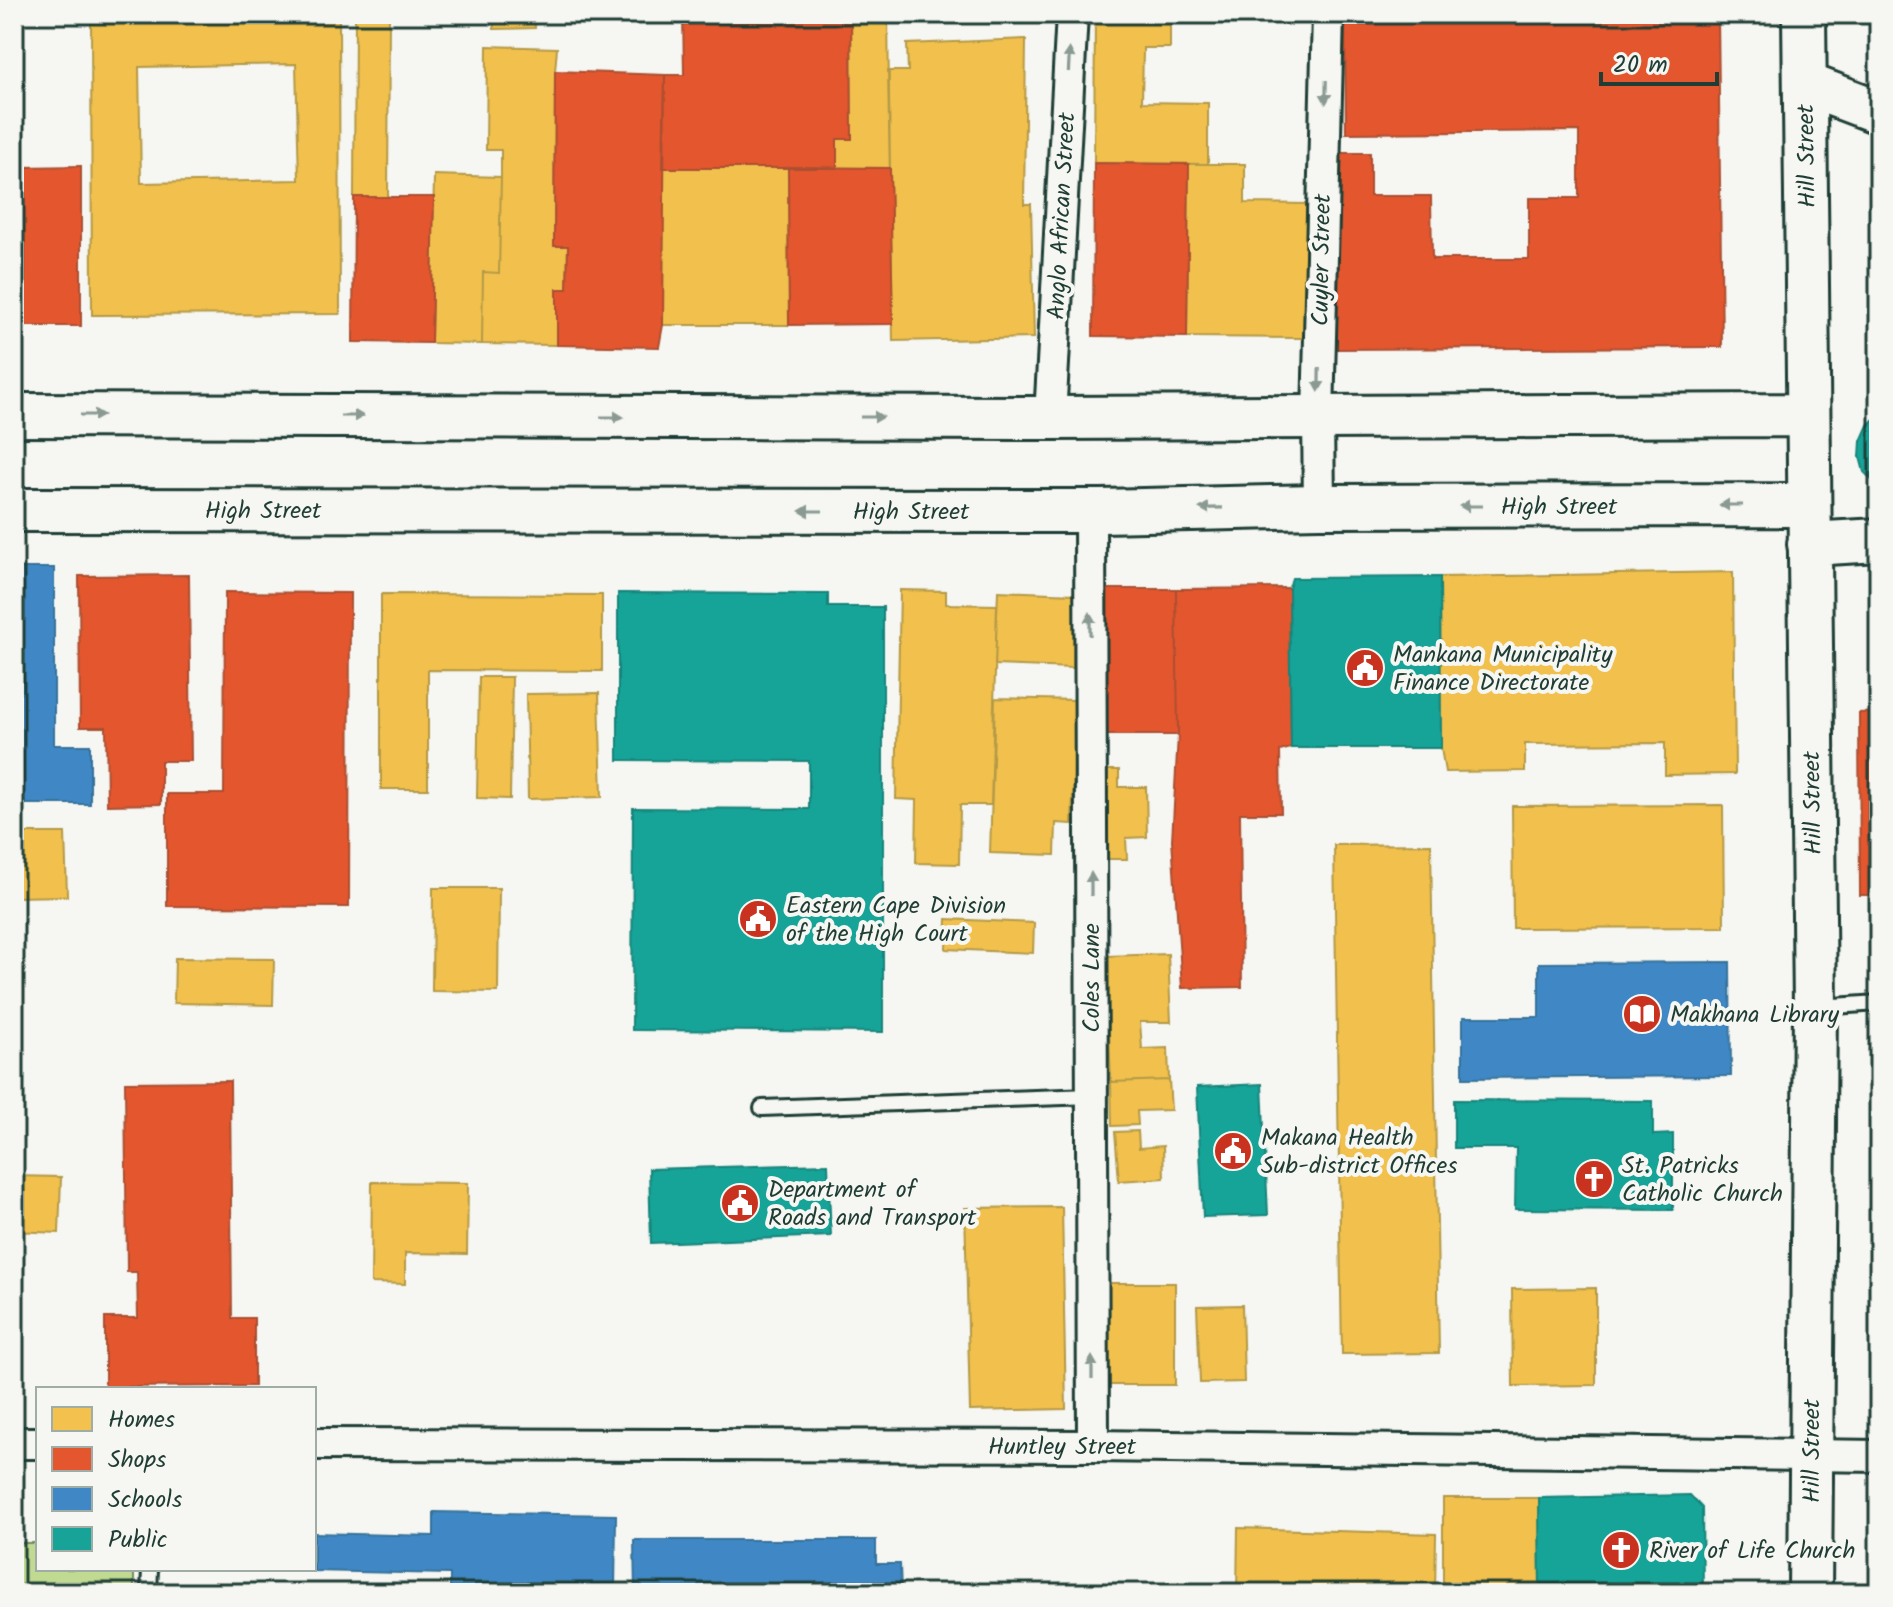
<svg xmlns="http://www.w3.org/2000/svg" width="1893" height="1607" font-family="Kalam,sans-serif">
	<style>
		.green { fill: #c0da91; stroke: #708c62; stroke-width: 2 }
		.homes { fill: #f2c14e; stroke: #b39946; stroke-width: 2; fill-rule: evenodd }
		.shops { fill: #e4572e; stroke: #a94f30; stroke-width: 2 }
		.schools { fill: #3f88c5; stroke: #35729a; stroke-width: 2 }
		.public { fill: #17a398; stroke: #19847a; stroke-width: 2 }
		.lines { fill: none; stroke-linecap: round; stroke-linejoin: round }
		.lane-casing { stroke: #1f3d34; stroke-width: 20 }
		.street-casing { stroke: #1f3d34; stroke-width: 36 }
		.secondary-casing { stroke: #1f3d34; stroke-width: 48 }
		.lane { stroke: #f6f6f2; stroke-width: 14 }
		.street { stroke: #f6f6f2; stroke-width: 30 }
		.secondary { stroke: #f6f6f2; stroke-width: 42 }
		.oneway { fill: #8a9a93 }
		.labels { text-anchor: middle; stroke-width: 8; stroke-linejoin: round; paint-order: stroke }
		.street-label { font-size: 24px; fill: #1f3d34; stroke: #f6f6f2 }
		.poi-label { font-size: 24px; fill: #1f3d34; stroke: #f6f6f2; text-anchor: start }
	</style>
	<rect width="100%" height="100%" fill="#f6f6f2"/>
	<filter id="ink" filterUnits="userSpaceOnUse"><feTurbulence type="fractalNoise" baseFrequency=".0125" numOctaves="2"/><feDisplacementMap in="SourceGraphic" scale="16" xChannelSelector="R" yChannelSelector="G"/><feConvolveMatrix kernelMatrix="1 2 1 2 8 2 1 2 1" color-interpolation-filters="sRGB"/></filter>
	<g filter="url(#ink)">
		<path class="green" d="M14 1543H38V1569H134V1593H14Z"/>
		<path class="homes" d="M91 14H339L340 314 92 315ZM296 64 299 180 141 183 139 67Z
			M355 14H389L388 197H354Z
			M494 14H534L535 28 494 29Z
			M851 14H888L890 168H837V139H852Z
			M1095 14H1170V48H1143L1142 102 1208 103V164L1094 163Z
			M1026 39 1024 204H1031L1034 338 893 341 888 71H908L907 44Z
			M487 46 557 48 555 71 554 246H568L567 289H557V345L482 344 483 272 499 273 501 177V150H486Z
			M1189 164H1245V203L1306 204 1305 338 1187 337Z
			M788 167 789 325H663V168Z
			M434 175 501 177 499 273 483 272 482 344 431 343Z
			M1733 572 1735 774 1665 775V743L1525 744V771L1445 772 1441 748 1440 577Z
			M900 590 946 591V604L997 605 991 805H960L959 864 916 863 917 800 896 799Z
			M998 591 1075 594 1073 668 995 665Z
			M381 594 602 595V671L428 670V789H381Z
			M479 677H512L510 799 477 798Z
			M599 693 602 797 528 799 526 694Z
			M995 698 1076 700 1072 824 1056 823 1055 855 990 853Z
			M1095 770H1119V787H1146L1147 837 1126 838 1127 859H1097Z
			M1723 805 1724 927 1513 928 1512 806Z
			M14 833H65L67 896 14 897Z
			M1431 844 1439 1353 1342 1354 1334 845Z
			M433 888H499L498 992 432 991Z
			M947 919 1034 923 1033 953 946 949Z
			M1168 954 1171 1022H1140L1142 1049 1168 1048 1169 1080 1111 1082 1106 956Z
			M175 958 274 959 273 1005 174 1003Z
			M1169 1080 1171 1110 1137 1111 1138 1125 1112 1126 1111 1082Z
			M1138 1131 1139 1148 1163 1146 1164 1178 1119 1181 1115 1132Z
			M14 1176 61 1177 59 1233 14 1231Z
			M372 1182 468 1183 467 1254 405 1253V1284L371 1283Z
			M1062 1207 1066 1409 970 1411 965 1208Z
			M1105 1283H1175V1385H1106Z
			M1596 1288V1385L1513 1386 1512 1289Z
			M1242 1305 1244 1382 1200 1383 1197 1306Z
			M1443 1498H1539L1540 1591 1443 1593Z
			M1238 1528 1436 1534 1435 1593H1237Z
			M1729 1591V1593H1487V1592Z"/>
		<path class="shops" d="M14 14H21V167L81 166V326H14Z
			M683 14H851L852 139H837V168H663L665 75H684Z
			M1345 14H1718L1722 347 1332 349 1329 153H1370V196H1431L1432 259H1529V198H1579V131L1346 133Z
			M555 71 665 75 663 325 659 347 557 345V289H567L568 246H554Z
			M1094 163 1189 164 1187 337 1093 336Z
			M788 167 890 168 893 324 789 325Z
			M354 197H434L431 343 353 342Z
			M189 575 191 761H161V804L107 805 106 727H80L79 576Z
			M1289 588 1291 748 1280 751 1281 813H1240L1242 987 1182 988 1172 840 1178 735 1176 589Z
			M1104 589H1176L1178 735H1103Z
			M225 592 350 593 349 907 167 906V794H224Z
			M1879 712V895H1860L1859 713Z
			M230 1081 232 1318H254V1386L105 1387V1318H138L137 1272H127L125 1082Z"/>
		<path class="schools" d="M14 568H54V745H90V804H14Z
			M1730 962 1731 1076 1463 1078V1017H1539V963Z
			M434 1512 616 1515 615 1593H511V1589L450 1588V1574L311 1571V1569H314V1533L434 1536Z
			M634 1540H876V1564H900L901 1593H635Z"/>
		<path class="public" d="M1879 414V484L1875 483 1864 472 1860 457 1861 441 1868 425Z
			M1440 577 1441 748H1291L1289 588 1292 578Z
			M618 593 828 594V607H883V1032L632 1030 633 808 809 809V761L618 760Z
			M1262 1084 1268 1215 1203 1217 1197 1087Z
			M1454 1100 1653 1101V1135L1673 1134V1210L1515 1209 1516 1148H1454Z
			M828 1164 831 1236 651 1243 649 1169Z
			M1690 1495 1702 1508 1703 1591H1540L1539 1498Z"/>
		<g class="lines">
			<g class="lane-casing">
				<path id="lane" d="M1819 1007 1879 1003
					M762 1108 1092 1096
					M149 1593 150 1569"/>
			</g>
			<g class="street-casing">
				<path id="street" d="M1050 418 1072 14
					M1319 506 1318 417 1328 14
					M1090 511 1093 1446
					M14 1443H38
					M314 1444 1093 1446 1879 1456"/>
			</g>
			<g class="secondary-casing">
				<path id="secondary" d="M1804 14 1815 1007 1810 1593
					M1805 84 1879 112
					M14 415 1050 418 1808 415
					M14 510 1101 511 1319 506 1809 505
					M1809 544 1879 540"/>
			</g>
			<use href="#lane" class="lane"/>
			<use href="#street" class="street"/>
			<use href="#secondary" class="secondary"/>
		</g>
		<defs><path id="oneway-solid" d="M-6-.8H1V-3.2L6.5 0L1 3.2V.8H-6Z" transform="scale(2)"/></defs>
		<g class="oneway">
			<use href="#oneway-solid" transform="translate(1069 60) rotate(-87)"/>
			<use href="#oneway-solid" transform="translate(1326 92) rotate(91)"/>
			<use href="#oneway-solid" transform="translate(1319 380) rotate(91)"/>
			<use href="#oneway-solid" transform="translate(92 415)"/>
			<use href="#oneway-solid" transform="translate(352 416)"/>
			<use href="#oneway-solid" transform="translate(612 417)"/>
			<use href="#oneway-solid" transform="translate(872 417)"/>
			<use href="#oneway-solid" transform="translate(1731 505) rotate(180)"/>
			<use href="#oneway-solid" transform="translate(1471 506) rotate(180)"/>
			<use href="#oneway-solid" transform="translate(1211 508) rotate(179)"/>
			<use href="#oneway-solid" transform="translate(811 511) rotate(-180)"/>
			<use href="#oneway-solid" transform="translate(1090 624) rotate(-90)"/>
			<use href="#oneway-solid" transform="translate(1091 884) rotate(-90)"/>
			<use href="#oneway-solid" transform="translate(1092 1368) rotate(-90)"/>
		</g>
	</g>
	<defs>
		<g id="civic-disc" transform="scale(2)"><circle r="9.5" fill="#c8321e" stroke="#f6f6f2"/><path d="M-.6-6.5H3V-4.5H.6V-3L4-1V1h2V6H-6V1h2V-1L-.6-3ZM-1.2 2.5V6h2.4V2.5Z" fill="#fff"/></g>
		<g id="library-disc" transform="scale(2)"><circle r="9.5" fill="#c8321e" stroke="#f6f6f2"/><path d="M-6-4Q-3-5.5-.7-3.5V5Q-3 3-6 4ZM6-4Q3-5.5 .7-3.5V5Q3 3 6 4Z" fill="#fff"/></g>
		<g id="church-disc" transform="scale(2)"><circle r="9.5" fill="#c8321e" stroke="#f6f6f2"/><path d="M-1.2-6h2.4v3.5h3.3v2.4h-3.3V6h-2.4V-.1h-3.3v-2.4h3.3Z" fill="#fff"/></g>
	</defs>
	<g fill-rule="evenodd">
		<use href="#civic-disc" x="1365" y="668"/>
		<use href="#civic-disc" x="758" y="919"/>
		<use href="#library-disc" x="1642" y="1014"/>
		<use href="#civic-disc" x="1233" y="1151"/>
		<use href="#church-disc" x="1594" y="1179"/>
		<use href="#civic-disc" x="740" y="1203"/>
		<use href="#church-disc" x="1621" y="1550"/>
	</g>
	<g class="labels">
		<g class="street-label">
			<text transform="translate(1806 156) rotate(-91)" y="8">Hill Street</text>
			<text transform="translate(1061 216) rotate(-87)" y="8">Anglo African Street</text>
			<text transform="translate(1321 260) rotate(-89)" y="8">Cuyler Street</text>
			<text x="1559" y="514">High Street</text>
			<text x="263" y="518">High Street</text>
			<text x="911" y="519">High Street</text>
			<text transform="translate(1812 803) rotate(-91)" y="8">Hill Street</text>
			<text transform="translate(1091 978) rotate(-90)" y="8">Coles Lane</text>
			<text x="1062" y="1454">Huntley Street</text>
			<text transform="translate(1811 1451) rotate(-90)" y="8">Hill Street</text>
		</g>
		<g class="poi-label">
			<text x="1393" y="662">Mankana Municipality<tspan x="1393" dy="28">Finance Directorate</tspan></text>
			<text x="786" y="913">Eastern Cape Division<tspan x="786" dy="28">of the High Court</tspan></text>
			<text x="1670" y="1022">Makhana Library</text>
			<text x="1261" y="1145">Makana Health<tspan x="1261" dy="28">Sub-district Offices</tspan></text>
			<text x="1622" y="1173">St. Patricks<tspan x="1622" dy="28">Catholic Church</tspan></text>
			<text x="768" y="1197">Department of<tspan x="768" dy="28">Roads and Transport</tspan></text>
			<text x="1649" y="1558">River of Life Church</text>
		</g>
	</g>
	<rect width="1893" height="1607" fill="none" stroke="#f6f6f2" stroke-width="48"/>
	<rect x="24" y="24" width="1845" height="1559" fill="none" stroke="#1f3d34" stroke-width="3" filter="url(#ink)"/>
	<rect x="36" y="1387" width="280" height="184" fill="#f6f6f2" stroke="#a0aca6" stroke-width="2"/>
	<rect x="52" y="1407" width="40" height="24" fill="#f2c14e" stroke="#a0aca6" stroke-width="2"/>
	<text x="108" y="1427" font-size="24" fill="#1f3d34">Homes</text>
	<rect x="52" y="1447" width="40" height="24" fill="#e4572e" stroke="#a0aca6" stroke-width="2"/>
	<text x="108" y="1467" font-size="24" fill="#1f3d34">Shops</text>
	<rect x="52" y="1487" width="40" height="24" fill="#3f88c5" stroke="#a0aca6" stroke-width="2"/>
	<text x="108" y="1507" font-size="24" fill="#1f3d34">Schools</text>
	<rect x="52" y="1527" width="40" height="24" fill="#17a398" stroke="#a0aca6" stroke-width="2"/>
	<text x="108" y="1547" font-size="24" fill="#1f3d34">Public</text>
	<path d="M1601 72v12h116v-12" fill="none" stroke="#1f3d34" stroke-width="4"/>
	<text x="1613" y="72" font-size="24" fill="#1f3d34" stroke="#f6f6f2" stroke-width="6" paint-order="stroke">20 m</text>
</svg>
